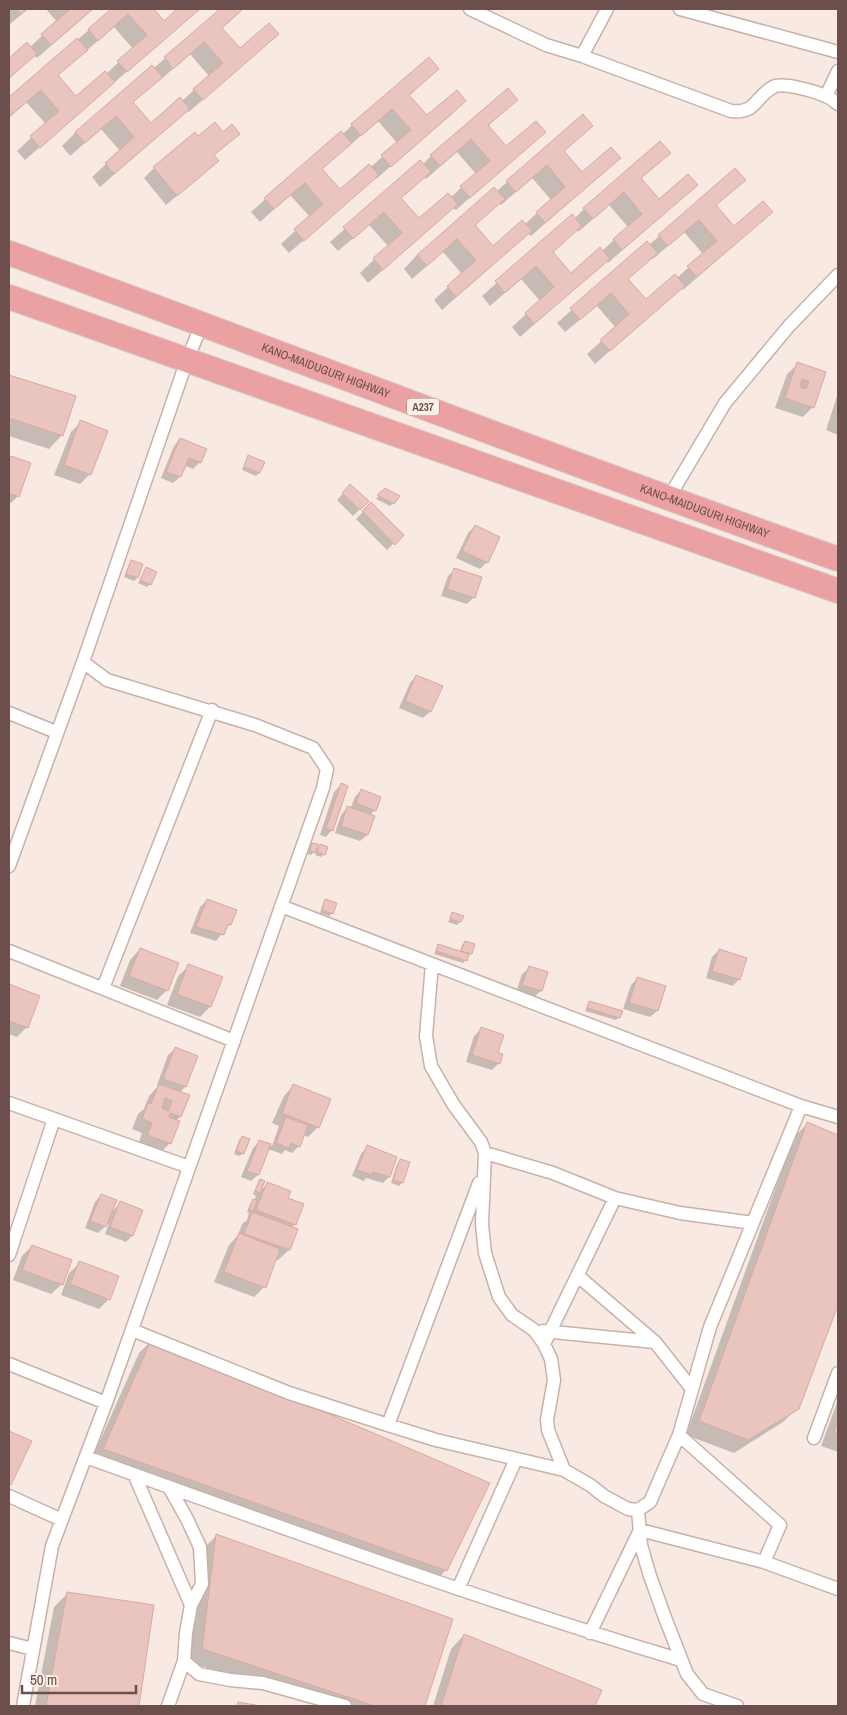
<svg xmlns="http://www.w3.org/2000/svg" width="847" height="1715" font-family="'Archivo Narrow',sans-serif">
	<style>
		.shadow { fill: #0003; fill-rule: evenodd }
		.building { fill: #eac4be; stroke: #daa8a0; fill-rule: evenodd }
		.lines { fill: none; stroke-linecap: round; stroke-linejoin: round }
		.street-casing { stroke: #c7b1ab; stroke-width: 15 }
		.highway-casing { stroke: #d3cac9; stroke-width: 26 }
		.street { stroke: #fff; stroke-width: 12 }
		.highway { stroke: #eba1a1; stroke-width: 24 }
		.labels { text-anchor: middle; stroke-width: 4.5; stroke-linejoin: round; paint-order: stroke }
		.shield { fill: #fcefe7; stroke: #977f7a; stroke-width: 1 }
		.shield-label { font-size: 11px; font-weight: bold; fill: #6c4f4c }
		.street-label { font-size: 12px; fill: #6c4f4c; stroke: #fcefe7 }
	</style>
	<rect width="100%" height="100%" fill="#f8eae2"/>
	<path class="shadow" d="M9 9H28L9 25Z
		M46 9H93L37 58 34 55 9 79V60L27 44 30 47 57 22Z
		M113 9H152L164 22 179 9H199L25 160 17 151 46 124 26 102 9 118V99ZM114 27 133 49 106 74 76 98 57 76Z
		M221 9H243L221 29 240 50 277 34 189 112 187 110 100 187 92 177 120 151 101 129 70 156 62 146 76 132 154 68ZM190 54 209 76 182 101 151 125 132 103 158 80 159 81Z
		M437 69 409 96 427 117 465 101 451 115 376 179 375 178 289 253 281 244 310 217 290 195 260 222 251 212 341 133 343 134 352 125ZM378 121 397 143 371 167 340 191 321 170 346 147 347 148Z
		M516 100 488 126 506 148 530 145 456 210 453 208 368 283 360 273 388 246 369 225 338 251 330 242 420 162 423 164 431 156ZM457 152 476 174 451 197 419 220 400 199 424 177 426 179Z
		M592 126 563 152 582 174 619 158 531 236 528 233 442 310 434 300 462 274 443 252 412 279 404 269 417 255 496 192 507 182ZM532 178 551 200 524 225 493 247 474 226 499 203 501 205Z
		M223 134H238L213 156 207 171 166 205 144 178 154 168 198 137Z
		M669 153 640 179 659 201 696 185 608 263 606 261 520 337 512 327 540 301 521 279 490 306 482 296 572 216 574 219 584 209ZM609 205 628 227 602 251 571 274 552 253 577 230 578 232Z
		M735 170 730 193 715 206 734 228 771 212 683 290 681 288 595 364 587 354 616 328 597 306 565 332 557 323 647 243 649 245ZM684 232 703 254 677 278 646 301 627 280 652 257 653 259Z
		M798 364 825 373 813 407 803 417 775 408 787 374Z
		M9 376 75 397 62 435 49 449 9 436Z
		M837 396H838V435L826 430Z
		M81 422 90 474 80 484 54 475 71 432Z
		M180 439 200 462 193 469 184 465 180 477 173 483 161 478 174 446Z
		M249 457 263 462 259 473 256 476 242 470 246 460Z
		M11 458 18 496 11 503 9 502V460Z
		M350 486 367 502 353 516 337 500Z
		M385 489 393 503 390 506 376 499Z
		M371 504 402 535 387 550 356 519Z
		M475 526 499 538 487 562 480 569 456 558 468 533Z
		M132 561 141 565 137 578 134 581 124 577 129 564Z
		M147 569 150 584 147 587 138 583Z
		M455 569 480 578 473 598 467 604 441 596 448 576Z
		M416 676 441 686 430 712 423 718 399 708 410 683Z
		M341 785 332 830 326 837 320 835 334 792Z
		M361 790 375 810 370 815 367 835 360 841 335 833 341 815 347 808 350 809 355 797Z
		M313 844 314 851 320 845 324 854 321 857 315 855 317 849 311 855 307 854 310 847Z
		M207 900 230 924 216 941 190 933 200 907Z
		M326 900 332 913 329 916 320 913 323 903Z
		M453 914 460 922 457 925 448 922Z
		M465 942 471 953 463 963 434 954 438 946 460 952 462 945Z
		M140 949 167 990 157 1000 120 986 130 960Z
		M719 950 739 979 733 986 706 978 712 957Z
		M189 966 210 1007 200 1017 167 1005 178 976Z
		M529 968 546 973 541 991 534 997 516 992 522 974Z
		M638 978 665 987 657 1011 650 1017 623 1009 631 985Z
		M9 985 39 997 27 1027 17 1037 9 1034Z
		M589 1002 619 1017 616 1020 585 1011Z
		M481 1029 497 1054 499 1063 492 1070 466 1062 474 1036Z
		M175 1049 185 1087 179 1093 180 1117 176 1121 170 1143 160 1153 138 1145 142 1133 132 1129 138 1114 144 1109 149 1096 158 1086 157 1085 168 1055Z
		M294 1085 318 1127 308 1137 303 1135 299 1146 292 1153 285 1150 282 1154 268 1149 258 1175 251 1181 241 1177 253 1148 260 1141 272 1146 279 1126 272 1123 284 1096Z
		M808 1123 838 1136V1301L797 1408 783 1422 734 1453 686 1435 794 1137Z
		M242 1137 243 1153 240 1156 234 1154 239 1140Z
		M367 1147 395 1158 389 1177 383 1183 366 1178 364 1181 352 1176 361 1154Z
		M400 1161 408 1163 402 1183 399 1186 391 1183 397 1164Z
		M261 1180 260 1191 267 1184 286 1199 295 1224 291 1228 296 1230 289 1250 278 1260 275 1259 264 1287 254 1297 214 1282 229 1245 238 1235 242 1224 247 1220 249 1213 247 1212 250 1204 254 1201 256 1196 253 1194 258 1183Z
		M101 1195 110 1213 121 1203 132 1236 126 1242 105 1234 109 1223 98 1233 85 1228 95 1202Z
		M32 1246 62 1284 51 1294 13 1280 22 1256Z
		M80 1263 109 1299 99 1309 61 1295 69 1273Z
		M152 1340 446 1570 433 1584 90 1463 139 1353Z
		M838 1400V1452L821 1446Z
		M9 1432 30 1441 9 1486Z
		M217 1535 451 1620 424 1706H321L189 1662 203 1549Z
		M68 1593 152 1606 137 1706H35L54 1607Z
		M464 1635 600 1691 593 1706H433L451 1649Z"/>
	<path class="building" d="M17 9H27L21 14Z
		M70 9H93L51 45 41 34Z
		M111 9H154L164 21 177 9H200L127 72 117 61 147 35 128 14 98 41 88 29Z
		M220 9H243L222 28 240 48 269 23 279 34 203 100 193 89 223 63 204 42 173 69 164 57Z
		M77 38 88 50 58 75 76 96 105 71 115 82 40 148 30 136 59 111 41 90 10 116 9 97Z
		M27 42 37 54 9 78V58Z
		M429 57 439 69 409 95 427 115 457 90 466 101 391 167 381 155 411 130 392 109 361 136 351 124Z
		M152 65 163 77 133 102 151 123 180 97 190 109 114 174 105 163 134 137 116 116 85 143 75 132Z
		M508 88 518 100 488 125 506 146 536 121 546 132 470 198 460 186 490 161 471 139 440 166 430 155Z
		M583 114 593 126 564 151 582 172 611 147 621 158 545 223 536 212 565 187 547 165 516 192 506 181Z
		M215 122 223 132 232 124 240 134 214 155 219 161 177 196 153 167 195 132 198 136Z
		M341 131 352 143 322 169 340 189 369 164 379 175 304 241 294 229 323 204 305 183 274 209 264 198Z
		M660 141 671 153 641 178 659 199 688 174 698 185 622 250 613 239 642 214 624 192 593 219 583 208Z
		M420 160 431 172 401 198 419 218 448 193 458 204 383 270 373 258 402 233 384 212 353 239 343 227Z
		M735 168 746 180 716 205 734 226 763 201 773 212 697 277 687 266 717 241 699 220 668 246 658 235Z
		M494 187 505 199 475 225 493 246 522 220 532 231 456 297 447 286 476 260 457 239 427 266 417 255Z
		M572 214 582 226 553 252 571 273 600 247 610 259 534 324 525 313 554 287 536 266 505 293 495 281Z
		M647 241 658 253 628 279 646 299 675 274 685 286 610 351 600 340 629 314 611 293 580 320 570 308Z
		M797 362 826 372 814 408 785 398ZM802 379 809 382 806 389 800 387Z
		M9 375 76 396 63 436 9 418Z
		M80 420 108 431 91 475 64 465Z
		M180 438 207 449 201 463 189 458 181 477 166 472Z
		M248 455 265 462 260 473 244 467Z
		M11 456 31 463 19 497 9 493V462Z
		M350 484 369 501 360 510 342 493Z
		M385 488 400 496 394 504 377 495Z
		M371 502 404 535 395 545 362 511Z
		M475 525 500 537 488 563 462 551Z
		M131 560 143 564 138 578 126 574Z
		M146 567 157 572 151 585 140 580Z
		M454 568 482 577 475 598 447 589Z
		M416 675 443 686 431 712 405 701Z
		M341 783 348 786 333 831 326 828Z
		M361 789 381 797 376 811 356 803Z
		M347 806 375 816 368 835 341 826Z
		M312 843 318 844 315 853 310 851Z
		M320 844 328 847 325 855 317 852Z
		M207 899 237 910 231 925 228 924 224 935 196 927Z
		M325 899 337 903 333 914 322 910Z
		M452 912 464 916 461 922 450 919Z
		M465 941 475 944 472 954 461 951Z
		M438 944 469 954 467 961 436 951Z
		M140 948 179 963 168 991 129 976Z
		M719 949 747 958 740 980 712 971Z
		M188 964 223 977 211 1007 177 994Z
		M529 966 548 972 542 991 522 985Z
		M637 977 666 986 658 1011 629 1003Z
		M9 984 40 996 28 1028 9 1021Z
		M589 1001 623 1011 620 1018 587 1008Z
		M481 1027 504 1035 498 1053 503 1054 500 1064 472 1055Z
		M175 1047 198 1056 186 1087 163 1079Z
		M159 1084 190 1095 181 1117 170 1113 169 1117 180 1121 171 1144 147 1135 152 1123 142 1119 148 1103 151 1104ZM165 1098 172 1101 168 1111 162 1108Z
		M293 1084 331 1099 319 1128 282 1113Z
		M286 1117 308 1125 300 1147 291 1143 289 1148 276 1143Z
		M807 1122 838 1135V1305L799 1409 748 1440 699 1421Z
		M242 1136 250 1139 244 1154 236 1151Z
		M259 1140 271 1144 259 1175 247 1171Z
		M367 1145 397 1157 390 1177 373 1172 372 1175 357 1170Z
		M400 1159 410 1162 403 1183 393 1180Z
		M260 1179 265 1181 260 1193 255 1191Z
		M267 1182 291 1191 288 1198 304 1204 296 1225 256 1210Z
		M101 1194 117 1200 106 1227 90 1221Z
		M253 1199 257 1201 253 1211 249 1209Z
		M120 1201 143 1210 133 1236 110 1227Z
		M252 1212 298 1229 290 1250 244 1234Z
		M239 1233 280 1249 266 1288 224 1272Z
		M32 1245 72 1260 63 1285 22 1270Z
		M79 1261 119 1276 110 1300 70 1284Z
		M152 1338 490 1483 447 1571 103 1449Z
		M838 1421V1434L834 1432Z
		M9 1431 32 1441 11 1485 9 1484Z
		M216 1534 453 1619 425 1706H375L202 1649Z
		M67 1592 154 1605 139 1706H46Z
		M464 1634 602 1690 595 1706H441Z
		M238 1702 261 1706H237Z"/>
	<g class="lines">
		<g class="street-casing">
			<path id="street" d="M470 9 546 45 582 56 731 111C756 114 754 98 773 87 782 82 815 91 825 96 830 97 834 101 838 104
				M680 9 838 52
				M582 56 607 9
				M826 96 838 71
				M668 499 725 403 789 326 838 275
				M9 713 56 732
				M9 866 83 662 187 360 202 324
				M281 906 801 1106 838 1117
				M9 951 234 1041
				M432 964 426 1036 431 1066 453 1104 481 1142 485 1153 482 1224 485 1253 499 1297 512 1315 534 1330 544 1344 551 1359 554 1380 547 1420 548 1430 564 1470 590 1485 604 1496 628 1509 638 1510 650 1502 679 1435 710 1327 801 1106
				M103 988 212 710
				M9 1103 54 1119 9 1255
				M54 1119 189 1167
				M485 1153 553 1173 615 1198
				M578 1276 655 1342 692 1389
				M132 1330 289 1393 388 1425 436 1440 564 1470
				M543 1331 655 1342
				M544 1344 615 1198 680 1213 753 1223
				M9 1364 106 1403
				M388 1425 479 1183
				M679 1435 780 1525 764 1562 838 1589
				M814 1438 838 1373
				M86 1457C283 1528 480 1600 681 1660
				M134 1474 191 1605
				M169 1487 187 1519 200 1547 202 1584 191 1605 186 1633 184 1661 199 1674 230 1680 263 1683 345 1706
				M9 1496 62 1520
				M638 1510 641 1545 649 1573 664 1615 687 1674 703 1694 737 1706
				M458 1589 516 1459
				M590 1633 640 1530 764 1562
				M9 1643 33 1649
				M23 1706 52 1546 106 1403 323 788 327 769 313 748 255 725 107 680 83 662
				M168 1706 184 1661"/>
		</g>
		<g class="highway-casing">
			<g id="highway">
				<path id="s1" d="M9 253C286 354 560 461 838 559"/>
				<path d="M9 297 838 591"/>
			</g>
		</g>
		<use href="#street" class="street"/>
		<use href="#highway" class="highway"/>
	</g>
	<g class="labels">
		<rect class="shield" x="407" y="398.5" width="32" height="17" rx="4"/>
		<g class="shield-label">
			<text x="423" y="411">A237</text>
		</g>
		<g class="street-label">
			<text dy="4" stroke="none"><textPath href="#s1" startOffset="338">KANO-MAIDUGURI HIGHWAY</textPath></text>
			<text dy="4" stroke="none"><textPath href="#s1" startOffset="742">KANO-MAIDUGURI HIGHWAY</textPath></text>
		</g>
	</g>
	<rect width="847" height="1715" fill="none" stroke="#6c4f4c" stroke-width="20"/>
	<path d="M22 1685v8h114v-8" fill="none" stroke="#6c4f4c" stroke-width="2.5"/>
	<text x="30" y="1685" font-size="15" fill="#6c4f4c" stroke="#fcefe7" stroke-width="4" paint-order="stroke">50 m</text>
</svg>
